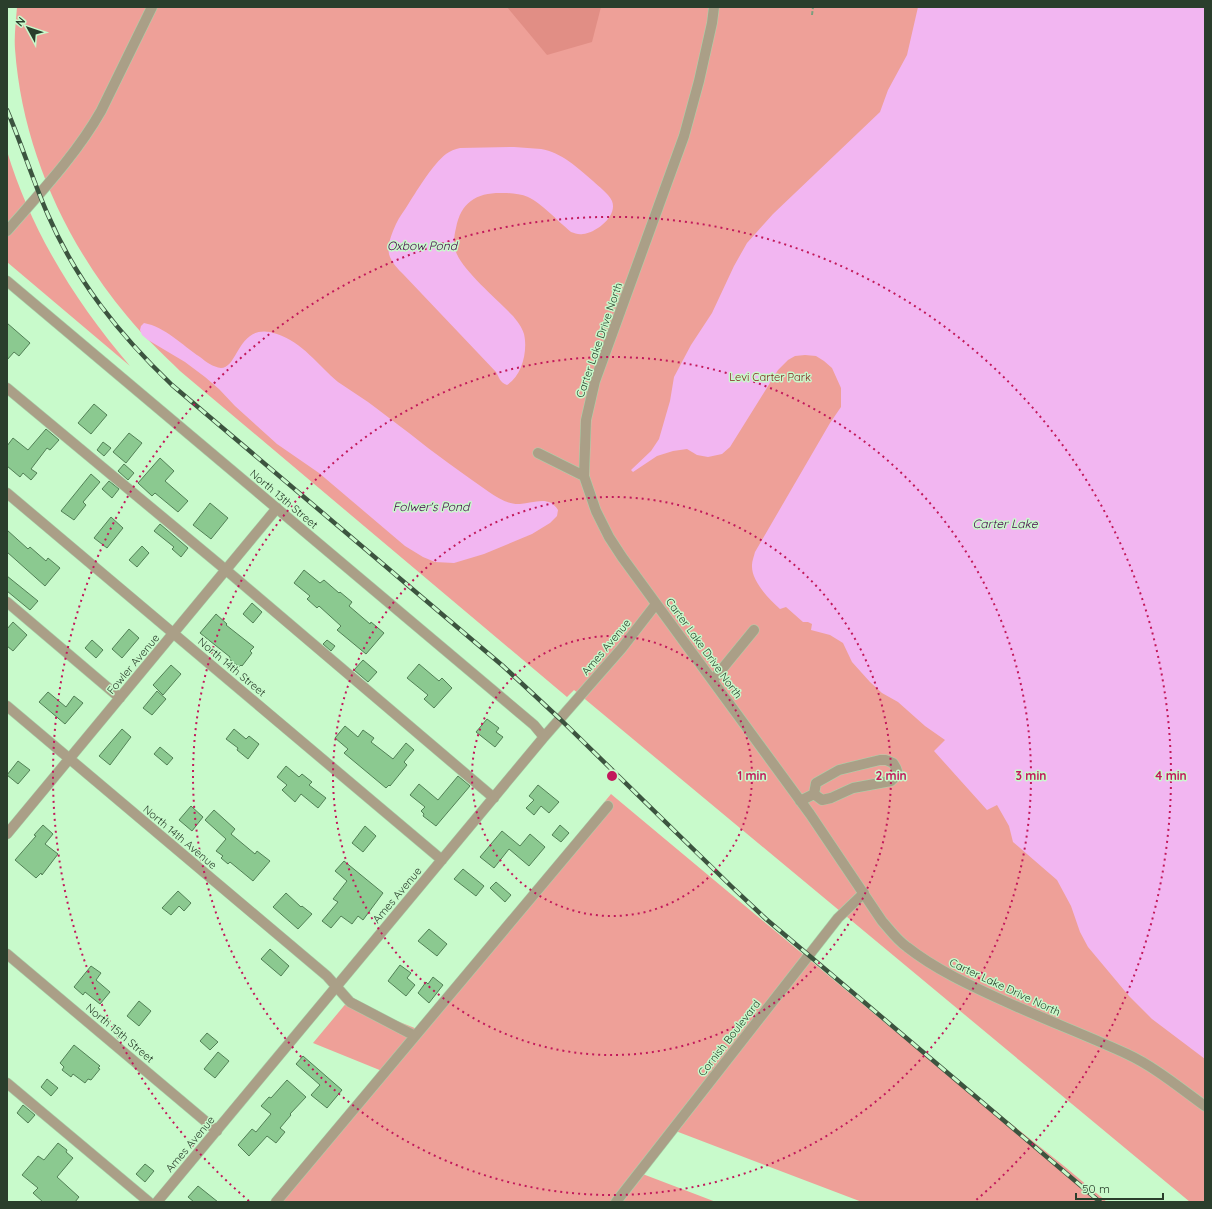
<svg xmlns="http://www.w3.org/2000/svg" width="1212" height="1209" font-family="Quicksand,sans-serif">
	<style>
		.green { fill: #eea098 }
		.forest { fill: #e18e85 }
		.water { fill: #f2b6f1 }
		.building { fill: #8bc990; stroke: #528056 }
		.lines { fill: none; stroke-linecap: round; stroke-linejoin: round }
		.minor-casing { stroke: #a8d4ab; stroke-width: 11 }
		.path { stroke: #7c9f7e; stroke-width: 2; stroke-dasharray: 4 2; stroke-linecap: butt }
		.minor { stroke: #aa9f87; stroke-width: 10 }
		.rail-casing { stroke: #3c543f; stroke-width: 4.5 }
		.rail { stroke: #c8facb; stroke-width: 3; stroke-dasharray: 9; stroke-linecap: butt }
		.ring { fill: none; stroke: #c2185b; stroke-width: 2; stroke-dasharray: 2 4 }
		.labels { text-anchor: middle; stroke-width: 3; stroke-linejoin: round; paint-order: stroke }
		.street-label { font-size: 11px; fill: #2a3e2c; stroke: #c8facb }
		.park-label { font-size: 11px; fill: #82211e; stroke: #c8facb }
		.water-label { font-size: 12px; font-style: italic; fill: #47004a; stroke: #c8facb }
		.centre { fill: #c2185b; stroke: #c8facb; stroke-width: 2 }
		.ring-label { font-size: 12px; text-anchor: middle; font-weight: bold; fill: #c2185b; stroke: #c8facb; stroke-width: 3; stroke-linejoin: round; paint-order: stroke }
	</style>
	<rect width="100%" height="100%" fill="#c8facb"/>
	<path class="green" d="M17 7H1205V1202H1190L574 690 567 697 180 371C162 353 143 336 127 316 65 242 22 147 15 49 14 36 16 21 17 7Z
		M7 151C31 231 76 303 130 366L7 262Z
		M611 794 890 1027 1064 1166 1107 1202H862L673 1130 640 1173 716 1202H275L382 1071 313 1043 348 1001 417 1029Z"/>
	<path class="forest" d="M507 7H601L592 42 547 55Z"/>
	<path class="water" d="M918 7H1205V1059L1152 1019 1129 996 1088 947 1080 932 1071 906 1057 880 1013 842 1009 826 997 805 987 810 934 751 945 740 925 726 898 702 882 693 870 682 852 662 843 643 830 635 811 630 812 624 808 622H803L786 607 780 609C769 599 751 581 752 565 752 561 754 556 755 552L830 423 841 407V388L832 368 824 361 816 356 805 355 795 356 788 360 778 370 730 447 722 454 708 457 697 455 687 449 673 451 657 456 633 472 631 470 651 451 659 439 670 401 674 377 691 345 712 313 734 266 747 243 773 214 880 112 888 90 907 55Z
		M514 147C523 148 532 148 541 149 561 152 578 168 593 181 599 187 608 193 612 201 618 216 596 233 583 234 578 235 575 233 571 232 559 222 541 203 528 197 521 194 512 193 504 193 478 192 461 201 456 228 454 236 453 245 456 252 463 271 498 300 513 316 517 321 522 327 524 334 528 351 522 376 507 385 500 383 499 377 496 372L403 274C398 269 391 262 389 254 387 245 392 233 396 224 399 217 405 210 409 203 418 189 433 164 446 154 450 151 455 149 460 148Z
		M144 323C165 327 182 345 200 357 206 362 213 367 221 368 239 368 238 320 277 334 302 342 318 365 338 382 348 389 358 395 368 402 382 412 395 423 409 433 435 454 462 473 489 492 498 498 509 505 520 504 534 503 549 495 558 510L557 516 550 523 532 534 484 554 454 563 435 562 423 557 405 546 319 473 277 444 235 406 219 389 205 377 185 362 148 340 142 335 140 330 141 326Z"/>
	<path class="building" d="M7 323 30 343 19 356 14 352 7 360Z
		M94 404 107 415 91 434 78 423Z
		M46 429 59 440 50 450 47 448 31 469 37 473 31 480 23 473 20 477 7 466V446L13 438 28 450Z
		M129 433 142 443 126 463 113 452Z
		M103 442 111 448 104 456 97 450Z
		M160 458 174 471 165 481 188 501 178 512 155 493 152 496 138 483Z
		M124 464 134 473 128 480 118 471Z
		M91 474 100 482 83 502 86 505 74 520 61 511Z
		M109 481 119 489 112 498 102 489Z
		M210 503 228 518 211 539 193 525Z
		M111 517 123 528 107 548 94 538Z
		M160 524 188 548 181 557 172 549 174 547 154 531Z
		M7 530 28 549 30 547 46 561 48 558 60 568 45 586 7 552Z
		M142 546 149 553 137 567 129 560Z
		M304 570 320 583 324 580 339 593 340 592 352 602 349 606 370 624 371 622 384 633 366 654 337 630 341 626 319 606 317 608 307 599 310 596 294 583Z
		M7 576 38 601 30 610 7 591Z
		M252 603 262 612 253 623 243 614Z
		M216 614 227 624 226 625 254 647 250 651 252 653 242 666 241 665 239 667 229 659 230 657 200 633Z
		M13 622 27 635 13 651 7 646V629Z
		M129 629 139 638 122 658 112 649Z
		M92 640 103 650 96 658 85 648Z
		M327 640 335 646 331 651 323 644Z
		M363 660 377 672 368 682 354 670Z
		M419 664 439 681 442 678 452 688 434 708 424 699 428 695 407 678Z
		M171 665 181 674 163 695 153 685Z
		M157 691 166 699 152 715 143 708Z
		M48 692 66 707 74 696 83 703 65 724 39 702Z
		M487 719 499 728 496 732 503 737 495 747 476 732Z
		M345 726 358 737 363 730 374 738 371 742 393 759 406 743 414 750 404 762 407 765 390 786 389 785 386 788 344 753 348 749 335 738Z
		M122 729 131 737 110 765 99 756Z
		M234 729 246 739 249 736 259 744 248 759 237 750 238 748 226 739Z
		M160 747 173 758 167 765 154 754Z
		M18 761 30 770 18 784 7 775Z
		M286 766 299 777 302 774 312 782 309 785 326 798 318 808 301 794 295 802 282 790 287 785 277 777Z
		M458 776 470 786 436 826 423 816 424 814 421 811 425 807 410 795 419 784 438 800Z
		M538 785 559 802 549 813 541 806 534 815 526 808 534 800 529 796Z
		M191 806 203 817 192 831 179 820Z
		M214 810 235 829 231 834 255 854 257 851 270 861 253 881 230 862 228 864 221 858 223 856 216 851 226 839 205 820Z
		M43 825 53 834 45 844 58 854 42 875 41 873 36 878 15 860 36 836 34 835Z
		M560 825 569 833 561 842 552 835Z
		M365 826 376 836 363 852 352 843Z
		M502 831 520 846 530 834 545 847 529 866 509 849 494 868 480 857Z
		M344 861 383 893 363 920 358 916 352 924 341 916 331 928 322 921 338 902 333 899 347 881 335 871Z
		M463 869 484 886 476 896 454 879Z
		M496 882 511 895 505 902 490 888Z
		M178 891 191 903 184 911 179 906 171 915 162 908Z
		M286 893 301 907 302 906 312 914 298 929 273 907Z
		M429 929 447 944 437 956 418 941Z
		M270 949 289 966 281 976 261 959Z
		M400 965 411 973 407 978 415 985 406 996 388 981Z
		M91 966 101 973 96 980 110 992 100 1004 85 992 83 995 74 987Z
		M433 977 443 985 429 1003 418 993 426 982 428 984Z
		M139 1001 151 1011 139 1026 127 1016Z
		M207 1033 218 1042 210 1050 200 1041Z
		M74 1045 100 1066 98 1068 100 1069 91 1080 88 1079 85 1083 73 1074 71 1077 62 1070 64 1067 60 1063Z
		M218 1052 229 1061 215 1078 204 1069Z
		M303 1056 342 1090 327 1108 311 1095 320 1085 296 1064Z
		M47 1079 58 1088 51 1096 41 1087Z
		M287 1080 306 1097 290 1114 291 1115 280 1128 285 1132 276 1143 267 1136 249 1156 238 1145 252 1129 256 1132 271 1114 261 1106 269 1097 271 1098Z
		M23 1105 35 1115 28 1123 17 1113Z
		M58 1143 67 1150 66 1152 73 1158 57 1177 79 1197 75 1202H43L33 1193 38 1188 22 1175 38 1156 44 1160Z
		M145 1164 154 1171 145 1182 136 1174Z
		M198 1186 218 1202H194L188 1197Z"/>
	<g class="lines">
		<g class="minor-casing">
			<path id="minor" d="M714 7 712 23 699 81 684 136 595 381 586 420 584 476 596 511 609 537 622 557 810 814 882 921C890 930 897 940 907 947 935 969 969 985 1002 1000 1043 1019 1086 1035 1127 1054 1155 1067 1180 1088 1205 1106
				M7 231C40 193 76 155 101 111L152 7
				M7 281 534 725 544 737
				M7 388 226 570 494 798
				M538 453 584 476
				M7 493 442 860
				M7 602 120 698
				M713 680 754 630
				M7 706 327 976 350 1002 415 1036
				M800 801 814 794 822 800 831 798 853 788 891 781 896 776 897 771 896 768 893 763 886 760H880L839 770 816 783 814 794
				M7 834 277 508
				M7 954 217 1131
				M7 1083 149 1202
				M157 1202 544 737 622 648 656 604
				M276 1202 608 806
				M616 1202 838 918 864 893"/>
		</g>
		<path class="path" d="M812 15 813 7"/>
		<use href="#minor" class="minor"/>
		<g class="rail-casing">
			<path id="rail" d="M7 110C22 145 33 181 48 215 77 282 119 334 172 385L503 666 560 719 731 886 766 919 1100 1202"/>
		</g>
		<use href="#rail" class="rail"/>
	</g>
	<g class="ring">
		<circle cx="612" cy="776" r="140"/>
		<circle cx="612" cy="776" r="279"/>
		<circle cx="612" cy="776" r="419"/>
		<path d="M249 1201A559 559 0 1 1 975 1201"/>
	</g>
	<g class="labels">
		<g class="street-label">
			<text transform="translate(599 340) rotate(-71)" y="4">Carter Lake Drive North</text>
			<text transform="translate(284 499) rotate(40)" y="4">North 13th Street</text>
			<text transform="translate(606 647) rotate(-50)" y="4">Ames Avenue</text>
			<text transform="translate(704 648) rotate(54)" y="4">Carter Lake Drive North</text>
			<text transform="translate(133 664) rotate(-50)" y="4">Fowler Avenue</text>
			<text transform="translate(232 667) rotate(40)" y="4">North 14th Street</text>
			<text transform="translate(180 837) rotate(40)" y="4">North 14th Avenue</text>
			<text transform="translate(397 895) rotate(-50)" y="4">Ames Avenue</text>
			<text transform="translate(1005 987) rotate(25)" y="4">Carter Lake Drive North</text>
			<text transform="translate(120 1033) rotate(40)" y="4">North 15th Street</text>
			<text transform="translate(729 1038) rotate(-52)" y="4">Cornish Boulevard</text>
			<text transform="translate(190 1144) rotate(-50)" y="4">Ames Avenue</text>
		</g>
		<g class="park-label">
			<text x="770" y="381">Levi Carter Park</text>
		</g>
		<g class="water-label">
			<text x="422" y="250">Oxbow Pond</text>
			<text x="431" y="511">Folwer's Pond</text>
			<text x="1005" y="528">Carter Lake</text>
		</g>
	</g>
	<circle cx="612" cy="776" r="6" class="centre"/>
	<g class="ring-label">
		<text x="752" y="780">1 min</text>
		<text x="891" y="780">2 min</text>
		<text x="1031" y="780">3 min</text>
		<text x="1171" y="780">4 min</text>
	</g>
	<rect width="1212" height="1209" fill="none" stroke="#2a3e2c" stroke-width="16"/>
	<g transform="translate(28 28) rotate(310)" stroke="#c8facb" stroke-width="3" paint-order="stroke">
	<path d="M0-3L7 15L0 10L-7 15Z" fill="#2a3e2c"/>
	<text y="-6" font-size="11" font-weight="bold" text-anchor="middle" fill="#2a3e2c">N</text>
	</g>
	<path d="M1076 1193v6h87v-6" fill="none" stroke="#2a3e2c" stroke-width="2"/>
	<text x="1082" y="1193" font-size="12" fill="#2a3e2c" stroke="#c8facb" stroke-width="3" paint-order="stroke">50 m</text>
</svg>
